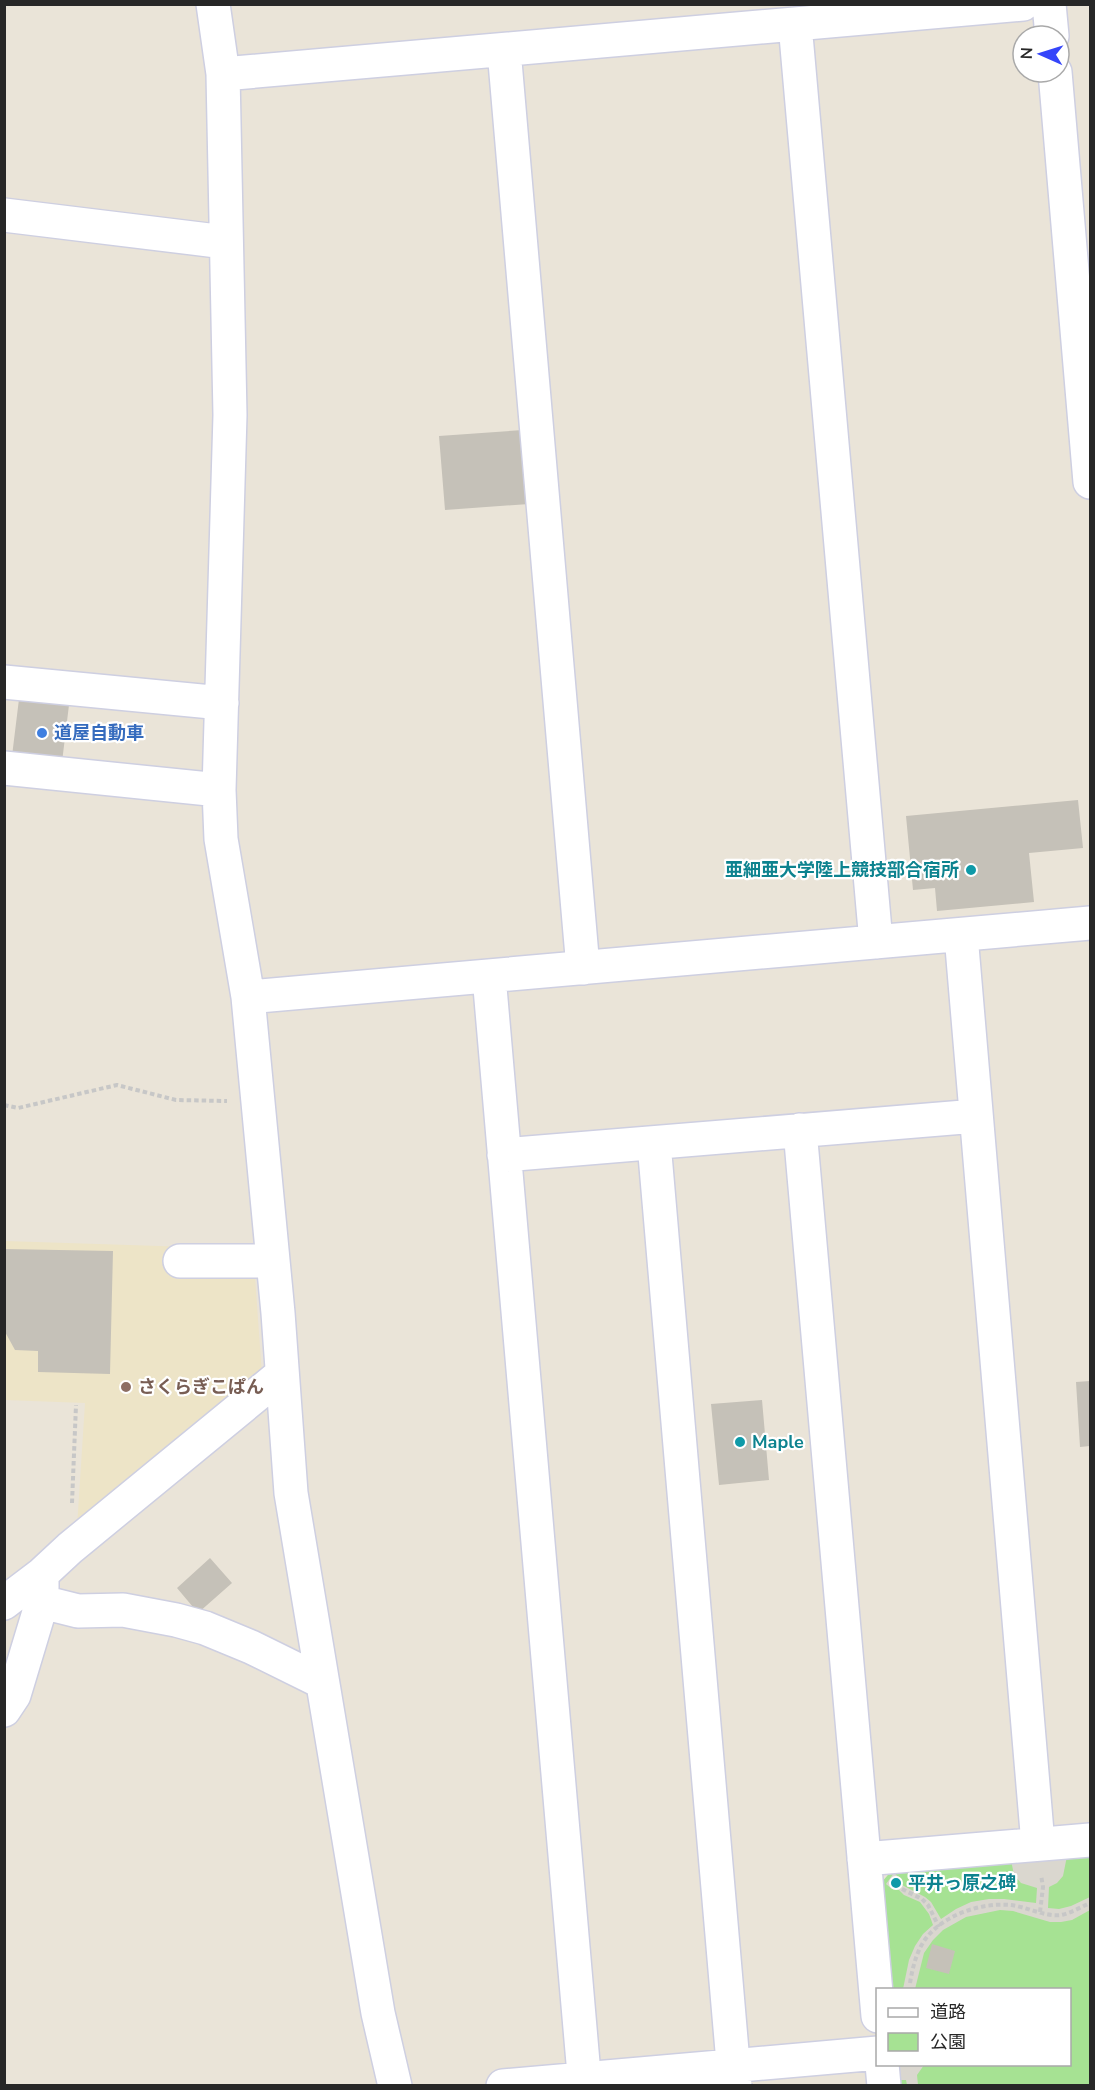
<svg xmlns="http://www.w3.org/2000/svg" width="1095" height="2090" font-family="'Nunito Sans','Noto Sans JP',sans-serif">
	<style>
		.education { fill: #ede4c7 }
		.green { fill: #a6e293 }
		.plaza { fill: #dad7cf }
		.building { fill: #c5c1b8 }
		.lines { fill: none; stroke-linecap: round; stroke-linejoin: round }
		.minor-casing { stroke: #cecfe1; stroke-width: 36 }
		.path { stroke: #c7c7c7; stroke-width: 4; stroke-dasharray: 4.5 3; stroke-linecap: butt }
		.minor { stroke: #fff; stroke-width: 33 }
		.shop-dot { fill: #3f7fe0; stroke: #fff; stroke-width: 2 }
		.culture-dot { fill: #0f9aa8; stroke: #fff; stroke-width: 2 }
		.education-dot { fill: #8d6e63; stroke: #fff; stroke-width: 2 }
		.labels { text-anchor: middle; stroke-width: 4.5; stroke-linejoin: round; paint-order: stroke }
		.shop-label { font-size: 18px; font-weight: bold; fill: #366cbe; stroke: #fff; text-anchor: start }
		.culture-label { font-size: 18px; font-weight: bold; fill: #0d838f; stroke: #fff; text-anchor: start }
		.education-label { font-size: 18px; font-weight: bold; fill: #785e54; stroke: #fff; text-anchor: start }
	</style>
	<rect width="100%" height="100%" fill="#eae4d8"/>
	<path class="education" d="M5 1241 253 1249 262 1375 77 1527 85 1403 5 1400Z"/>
	<path class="green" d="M1090 1854V2085H899L897 2065 1070 2064V1990L891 1989 881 1883 893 1869Z"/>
	<path class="plaza" d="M1067 1856 1063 1876 1057 1883 1049 1887 1048 1908 1059 1909 1071 1906 1090 1897V1910L1072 1920 1061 1922H1050L1013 1911 1000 1910 966 1917 943 1930 933 1940 924 1953 915 1989H903L909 1960 915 1946 923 1934 933 1925 929 1914 920 1902 904 1895 899 1890 892 1889 886 1884 894 1873 901 1879 902 1885 925 1897 931 1902 941 1919 956 1909 971 1902 989 1899H1004L1036 1903 1037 1888 1021 1883 1014 1875 1011 1860Z
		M897 2065H924L917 2075 918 2085H907L906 2080H898Z"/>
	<path class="building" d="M523 430 529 504 445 510 439 436Z
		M19 699 69 705 62 762 12 756Z
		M1078 800 1083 848 1029 853 1034 902 937 911 935 888 913 890 906 816Z
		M4 1249 113 1251 110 1374 38 1372V1351L15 1350 4 1330Z
		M1090 1381V1446L1080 1447 1076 1382Z
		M762 1400 769 1480 719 1485 711 1404Z
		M210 1558 232 1583 198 1613 177 1588Z
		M932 1944 955 1951 949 1974 926 1968Z"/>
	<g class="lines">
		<g class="minor-casing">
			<path id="minor" d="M213 4 223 74 230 415 219 790 221 839 248 997 278 1313 291 1493 378 2013 395 2086
				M1049 4 1052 36
				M795 24 876 942
				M504 50 583 968
				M1055 72 1090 482
				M223 74 1023 4
				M4 215 225 242
				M4 682 222 703
				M4 768 219 790
				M961 935 1038 1844
				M489 976 585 2086
				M248 997 1090 923
				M800 1130 878 2016
				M654 1143 735 2086
				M504 1155 976 1116
				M180 1261H273
				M42 1602 78 1611 123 1610 176 1620 205 1628 251 1647 322 1682
				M4 1603 42 1574 70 1548 282 1374
				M4 1710 14 1695 42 1602V1581
				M864 1859 1090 1840
				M882 2064 884 2086
				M503 2086 878 2053"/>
		</g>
		<path class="path" d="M4 1105 18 1108 117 1085 176 1100 227 1101
			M72 1503 76 1405
			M902 1889 922 1899 928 1905 939 1927
			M1040 1912 1043 1887 1041 1875
			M910 1983C912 1971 915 1958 920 1948 935 1917 979 1902 1011 1905 1027 1907 1045 1917 1061 1915 1071 1913 1081 1907 1090 1903"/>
		<use href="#minor" class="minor"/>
	</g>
	<circle class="shop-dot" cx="42" cy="733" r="6"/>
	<g class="culture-dot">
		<circle cx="971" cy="870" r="6"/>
		<circle cx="740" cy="1442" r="6"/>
		<circle cx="896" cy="1883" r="6"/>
	</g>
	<circle class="education-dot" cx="126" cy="1387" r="6"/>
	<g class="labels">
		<g class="shop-label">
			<text x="54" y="739">道屋自動車</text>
		</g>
		<g class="culture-label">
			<text x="959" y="876" text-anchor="end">亜細亜大学陸上競技部合宿所</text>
			<text x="752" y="1448">Maple</text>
			<text x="908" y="1889">平井っ原之碑</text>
		</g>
		<g class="education-label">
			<text x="138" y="1393">さくらぎこぱん</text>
		</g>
	</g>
	<rect width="1095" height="2090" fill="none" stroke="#272727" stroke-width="12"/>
	<rect x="876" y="1988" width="195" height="78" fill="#ffffff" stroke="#a9a9a9" stroke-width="1.5"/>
	<rect x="888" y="2008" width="30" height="9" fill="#ffffff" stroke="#a9a9a9" stroke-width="1.5"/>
	<text x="930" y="2018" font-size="18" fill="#272727">道路</text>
	<rect x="888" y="2033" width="30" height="18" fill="#a6e293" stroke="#a9a9a9" stroke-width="1.5"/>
	<text x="930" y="2048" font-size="18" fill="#272727">公園</text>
	<g transform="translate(1041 54) rotate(273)"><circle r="28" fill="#ffffff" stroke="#a9a9a9" stroke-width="1.5"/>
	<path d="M0-4.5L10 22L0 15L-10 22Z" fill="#3545fa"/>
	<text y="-9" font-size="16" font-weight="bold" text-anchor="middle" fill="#272727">N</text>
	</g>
</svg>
